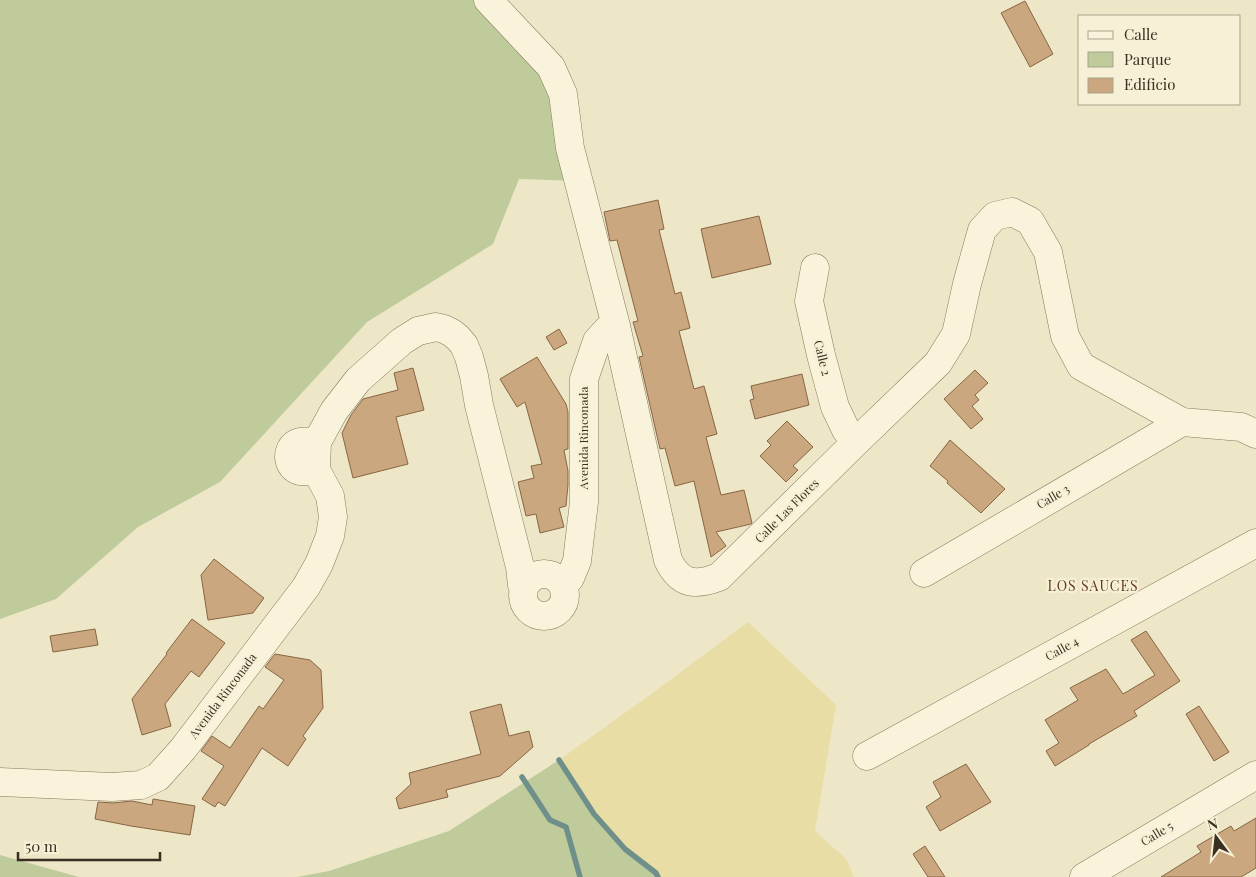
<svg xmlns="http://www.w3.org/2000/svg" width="1256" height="877" font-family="'Playfair Display',serif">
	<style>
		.green { fill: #bfcb9b }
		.sand { fill: #e8dea5 }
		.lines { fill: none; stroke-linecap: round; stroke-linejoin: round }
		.stream { stroke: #6f8f8b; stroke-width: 5.5 }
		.building { fill: #caa77e; stroke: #876643 }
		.minor-casing { stroke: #88795d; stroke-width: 29 }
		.minor { stroke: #f8f3da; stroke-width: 28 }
		.labels { text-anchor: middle; stroke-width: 4.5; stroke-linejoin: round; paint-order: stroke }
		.street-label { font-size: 12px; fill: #392f20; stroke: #f5f0d6 }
		.neighbourhood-label { font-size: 14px; letter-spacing: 1px; fill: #643721; stroke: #f5f0d6 }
	</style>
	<rect width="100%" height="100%" fill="#ede6c7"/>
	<path class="green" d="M0 0H505L525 18 564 81 582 181 519 179 493 244 367 322 220 482 138 527 56 599 0 619Z
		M559 760 594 814 625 849 656 873 658 877H297L329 871 449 831Z
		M0 855 79 877H0Z"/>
	<path class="sand" d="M748 622 836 705 815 831 846 859 854 877H658L656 873 625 849 594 814 559 760 650 695Z"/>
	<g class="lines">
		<path class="stream" d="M559 760 594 814 625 849 656 873 658 877
			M522 777 550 820 566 827 580 877"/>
	</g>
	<path class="building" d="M1025 1 1053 54 1030 67 1001 13Z
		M658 200 664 229 659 230 675 294 681 292 690 328 679 331 694 389 704 386 717 434 706 437 721 495 744 490 752 523 751 524 716 532 726 546 711 557 694 481 675 486 665 448 660 449 639 357 643 356 633 322 638 321 617 240 610 241 604 212Z
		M759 216 771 264 712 278 701 229Z
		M559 329 567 343 554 350 546 337Z
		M537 357 566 404 568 412V449L564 450 568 471V485L566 506 559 508 564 527 540 533 536 514 526 516 518 482 534 478 531 466 542 464 525 402 517 407 500 379Z
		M413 368 424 410 396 417 408 464 353 478 342 433 351 415 363 399 398 390 394 373Z
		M975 370 988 383 975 395 979 400 972 406 983 419 971 429 944 399Z
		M802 374 809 405 755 419 750 400 754 399 751 386Z
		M787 421 813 447 793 466 798 470 786 482 760 456 771 445 767 441Z
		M950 440 1005 489 981 513 947 483 948 481 930 466Z
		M214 559 264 598 253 613 208 620 201 575Z
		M192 619 225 643 199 677 191 671 165 704 171 726 142 735 132 699 167 654 166 653Z
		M95 629 98 645 53 652 50 636Z
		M1146 631 1180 681 1134 711 1137 716 1089 744V745L1055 766 1046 751 1059 743 1045 720 1078 700 1070 688 1106 669 1123 694 1155 675 1131 640Z
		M275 654 310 660 321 670 323 708 303 736 306 739 288 766 262 748 225 806 218 802 215 807 202 799 224 766 201 751 212 736 230 748 259 706 263 709 284 680 265 667Z
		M501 704 509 736 529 731 533 747 500 776 446 790 448 797 399 809 396 798 411 784 409 773 481 754 470 712Z
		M1199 706 1229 752 1214 761 1186 714Z
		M966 764 991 802 940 831 926 807 941 797 933 782Z
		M153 799 195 806 190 835 131 826 95 819 98 802 113 803 132 801 152 805Z
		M1256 818V868L1241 877H1161L1201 852 1197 846 1231 826 1234 831Z
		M925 846 945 877H928L913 854Z"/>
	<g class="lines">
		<g class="minor-casing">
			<path id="minor" d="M488 0 551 67 563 94 570 148 616 326 668 560C680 585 695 586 719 577L856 442 938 363 956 334 967 284 982 230 995 216 1012 212 1030 221 1048 252 1065 336 1081 366 1182 422 1241 427 1256 434
				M815 268 809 301 821 355 835 407 846 430 856 442
				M316 470C311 470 305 472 300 471 287 468 285 449 297 443 303 440 310 442 317 442
				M924 573 1182 422
				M523 595a21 21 0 1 1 42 0a21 21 0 1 1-42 0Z
				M562 585 565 583 570 578 577 561 584 502V379L597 341 608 329 616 326
				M867 756 1256 543
				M0 782 112 787 141 785 158 777 183 749 306 587 319 564 330 536 333 517 330 496 316 470 317 442 334 411 358 380 402 341 418 331 436 327 444 329 452 333 458 338 464 345 469 357 474 376 479 405 520 567 522 585 524 589
				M1084 877 1256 775"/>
		</g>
		<use href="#minor" class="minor"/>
	</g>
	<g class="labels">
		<g class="street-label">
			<text transform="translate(822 358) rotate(76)" y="4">Calle 2</text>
			<text transform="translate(584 438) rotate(-90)" y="4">Avenida Rinconada</text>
			<text transform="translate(1053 497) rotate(-30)" y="4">Calle 3</text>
			<text transform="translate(787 511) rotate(-45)" y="4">Calle Las Flores</text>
			<text transform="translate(1062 649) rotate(-29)" y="4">Calle 4</text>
			<text transform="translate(223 696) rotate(-53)" y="4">Avenida Rinconada</text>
			<text transform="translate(1157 834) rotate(-31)" y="4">Calle 5</text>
		</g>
		<g class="neighbourhood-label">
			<text x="1093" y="591">LOS SAUCES</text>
		</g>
	</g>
	<rect x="1078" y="15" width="162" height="90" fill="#f5f0d6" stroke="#aaa38d"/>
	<rect x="1088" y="31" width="25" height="8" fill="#f8f3da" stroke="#aaa38d"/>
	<text x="1124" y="40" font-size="15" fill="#392f20">Calle</text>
	<rect x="1088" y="52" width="25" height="15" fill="#bfcb9b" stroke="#aaa38d"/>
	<text x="1124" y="65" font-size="15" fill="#392f20">Parque</text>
	<rect x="1088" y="78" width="25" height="15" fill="#caa77e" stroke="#aaa38d"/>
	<text x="1124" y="90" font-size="15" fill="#392f20">Edificio</text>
	<g transform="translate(1216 837) rotate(345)" stroke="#f5f0d6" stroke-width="4" paint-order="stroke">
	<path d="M0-4L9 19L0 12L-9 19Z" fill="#392f20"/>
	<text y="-8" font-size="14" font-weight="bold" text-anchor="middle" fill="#392f20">N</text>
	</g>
	<path d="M18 852v8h142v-8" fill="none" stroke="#392f20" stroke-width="2.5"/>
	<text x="25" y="852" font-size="15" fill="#392f20" stroke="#f5f0d6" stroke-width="4" paint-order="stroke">50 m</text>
</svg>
